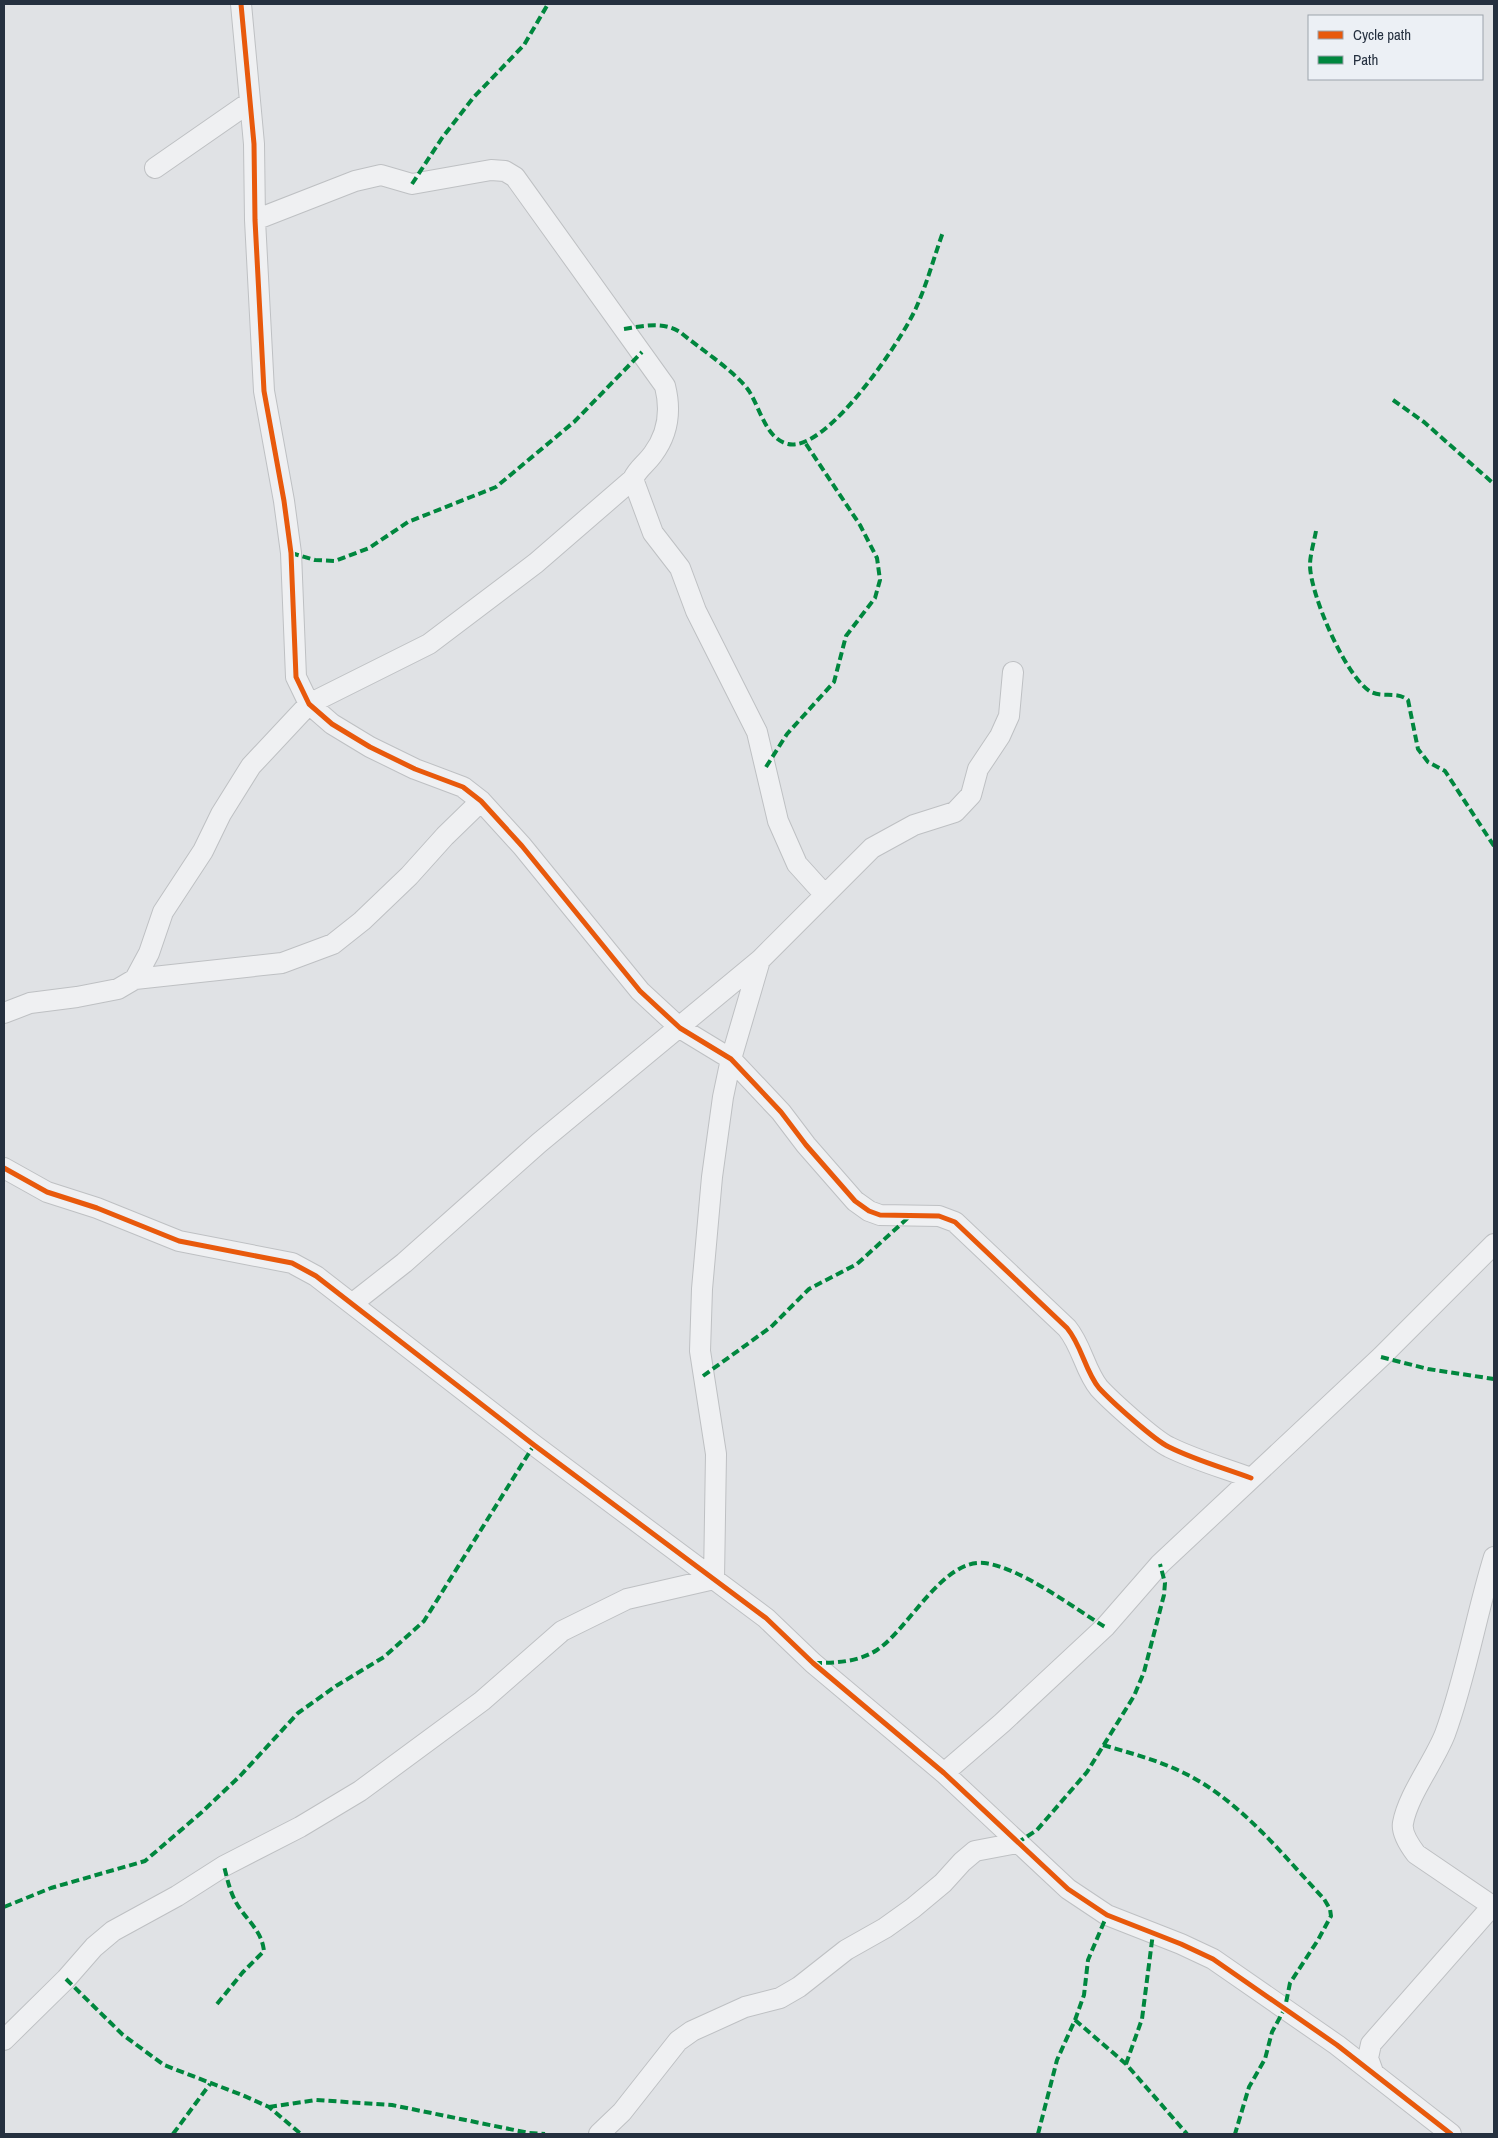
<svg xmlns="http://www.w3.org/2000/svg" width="1498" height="2138" font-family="'Archivo Narrow',sans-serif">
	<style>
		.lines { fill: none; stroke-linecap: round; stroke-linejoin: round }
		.minor-casing { stroke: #bec0c3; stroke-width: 22 }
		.minor { stroke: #eff0f2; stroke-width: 20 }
		.quiet { stroke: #00873e; stroke-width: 4; stroke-dasharray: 8 4; stroke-linecap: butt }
		.cycleway-casing { stroke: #ecf0f5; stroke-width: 8 }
		.cycleway { stroke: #e8590c; stroke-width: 5 }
	</style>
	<rect width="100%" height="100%" fill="#e0e2e5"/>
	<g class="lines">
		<g class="minor-casing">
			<path id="minor" d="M241 4 254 144 255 220 264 391 284 501 291 553 296 677 309 704 332 724 370 747 415 769 463 787 481 801 522 846 640 991 680 1028 731 1059 781 1112 806 1145 855 1201 869 1211 880 1215 939 1216 955 1222 1067 1328C1082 1346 1085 1371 1099 1388 1111 1401 1154 1440 1169 1447 1195 1460 1224 1468 1251 1478
				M155 168 250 102
				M255 220 355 181 381 175 412 184 491 170 505 171 515 177 665 386C671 410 668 434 653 454 646 464 638 468 633 479L653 533 680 568 696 611 757 732 778 821 797 864 825 895
				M135 979 282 963 333 944 362 921 409 876 445 836 481 801
				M4 1013 30 1003 77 997 118 989 135 979 149 953 163 912 203 851 221 814 251 766 309 704 429 644 536 563 633 479
				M4 1168 47 1192 97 1208 179 1241 292 1263 316 1276 534 1445 766 1618 813 1663 944 1773 1068 1889 1107 1915 1181 1944 1213 1959 1337 2045 1451 2134
				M353 1303 404 1263 539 1143 760 960 872 848 914 825 955 812 971 795 978 769 1000 736 1009 716 1013 672
				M1494 1557C1476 1615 1466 1677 1445 1734 1434 1762 1408 1795 1403 1823 1401 1833 1410 1846 1416 1854L1494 1907
				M944 1773 1002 1723 1105 1627 1160 1564 1381 1357 1494 1244
				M4 2040 66 1979 94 1947 113 1931 177 1896 224 1866 300 1827 360 1791 482 1701 562 1631 627 1599 714 1579 716 1454 700 1351 702 1289 712 1177 723 1097 731 1059 760 960
				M1373 2072 1368 2058 1371 2044 1494 1904
				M599 2134 622 2112 678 2041 692 2031 745 2007 780 1998 799 1987 846 1950 885 1928 913 1908 943 1883 962 1862 975 1851 1017 1843"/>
		</g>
		<use href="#minor" class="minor"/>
		<path class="quiet" d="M412 184 442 138 473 98 524 45 548 4
			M624 329C644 326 662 321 680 332 699 348 736 372 749 391 760 408 766 439 788 444 827 453 903 338 916 308 927 284 934 257 943 232
			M1393 400 1424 422 1494 484
			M1316 531C1314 542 1310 555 1310 565 1310 594 1346 678 1371 692 1383 698 1397 691 1408 700L1418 749 1428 762 1445 771 1494 846
			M291 553 315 560 335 561 369 548 408 522 496 487 574 422 642 352
			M766 767 787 734 834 682 846 636 875 598 880 580 877 558 860 525 804 441
			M1381 1357 1428 1369 1494 1379
			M703 1376 771 1327 809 1289 857 1264 910 1216
			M814 1663C836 1663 858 1662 877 1650 909 1629 942 1559 984 1563 1020 1567 1074 1608 1105 1627
			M1103 1745C1130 1753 1157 1760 1182 1772 1239 1799 1282 1854 1324 1899L1330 1909 1331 1916 1318 1940 1290 1983 1285 2008 1272 2032 1265 2059 1249 2087 1235 2134
			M1017 1843 1037 1830 1087 1772 1134 1696 1144 1672 1164 1595 1165 1583 1160 1564
			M4 1907 51 1888 145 1861 202 1812 240 1776 298 1713 336 1686 384 1657 424 1621 534 1445
			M66 1979 123 2035 164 2065 242 2095 269 2107 301 2134
			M217 2004 243 1972 264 1951C262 1933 251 1924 241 1910 231 1897 228 1882 224 1866
			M1075 2020 1126 2064 1187 2134
			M1126 2064 1142 2019 1153 1933
			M269 2107 316 2100 392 2105 529 2133 545 2134
			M173 2134 210 2084
			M1038 2134 1057 2060 1075 2020 1084 1995 1088 1960 1107 1915"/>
		<g class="cycleway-casing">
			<path id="cycleway" d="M241 4 254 144 255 220 264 391 284 501 291 553 296 677 309 704 332 724 370 747 415 769 463 787 481 801 522 846 640 991 680 1028 731 1059 781 1112 806 1145 855 1201 869 1211 880 1215 939 1216 955 1222 1067 1328C1082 1346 1085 1371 1099 1388 1111 1401 1154 1440 1169 1447 1195 1460 1224 1468 1251 1478
				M4 1168 47 1192 97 1208 179 1241 292 1263 316 1276 534 1445 766 1618 813 1663 944 1773 1068 1889 1107 1915 1181 1944 1213 1959 1337 2045 1451 2134"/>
		</g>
		<use href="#cycleway" class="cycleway"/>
	</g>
	<rect width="1498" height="2138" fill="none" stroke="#25303f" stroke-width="10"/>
	<rect x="1308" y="15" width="175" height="65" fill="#ecf0f5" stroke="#9ca3ac"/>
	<rect x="1318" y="31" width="25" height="8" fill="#e8590c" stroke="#9ca3ac"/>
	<text x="1353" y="40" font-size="15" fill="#25303f">Cycle path</text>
	<rect x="1318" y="56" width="25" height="8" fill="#00873e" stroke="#9ca3ac"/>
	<text x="1353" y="65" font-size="15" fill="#25303f">Path</text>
</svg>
